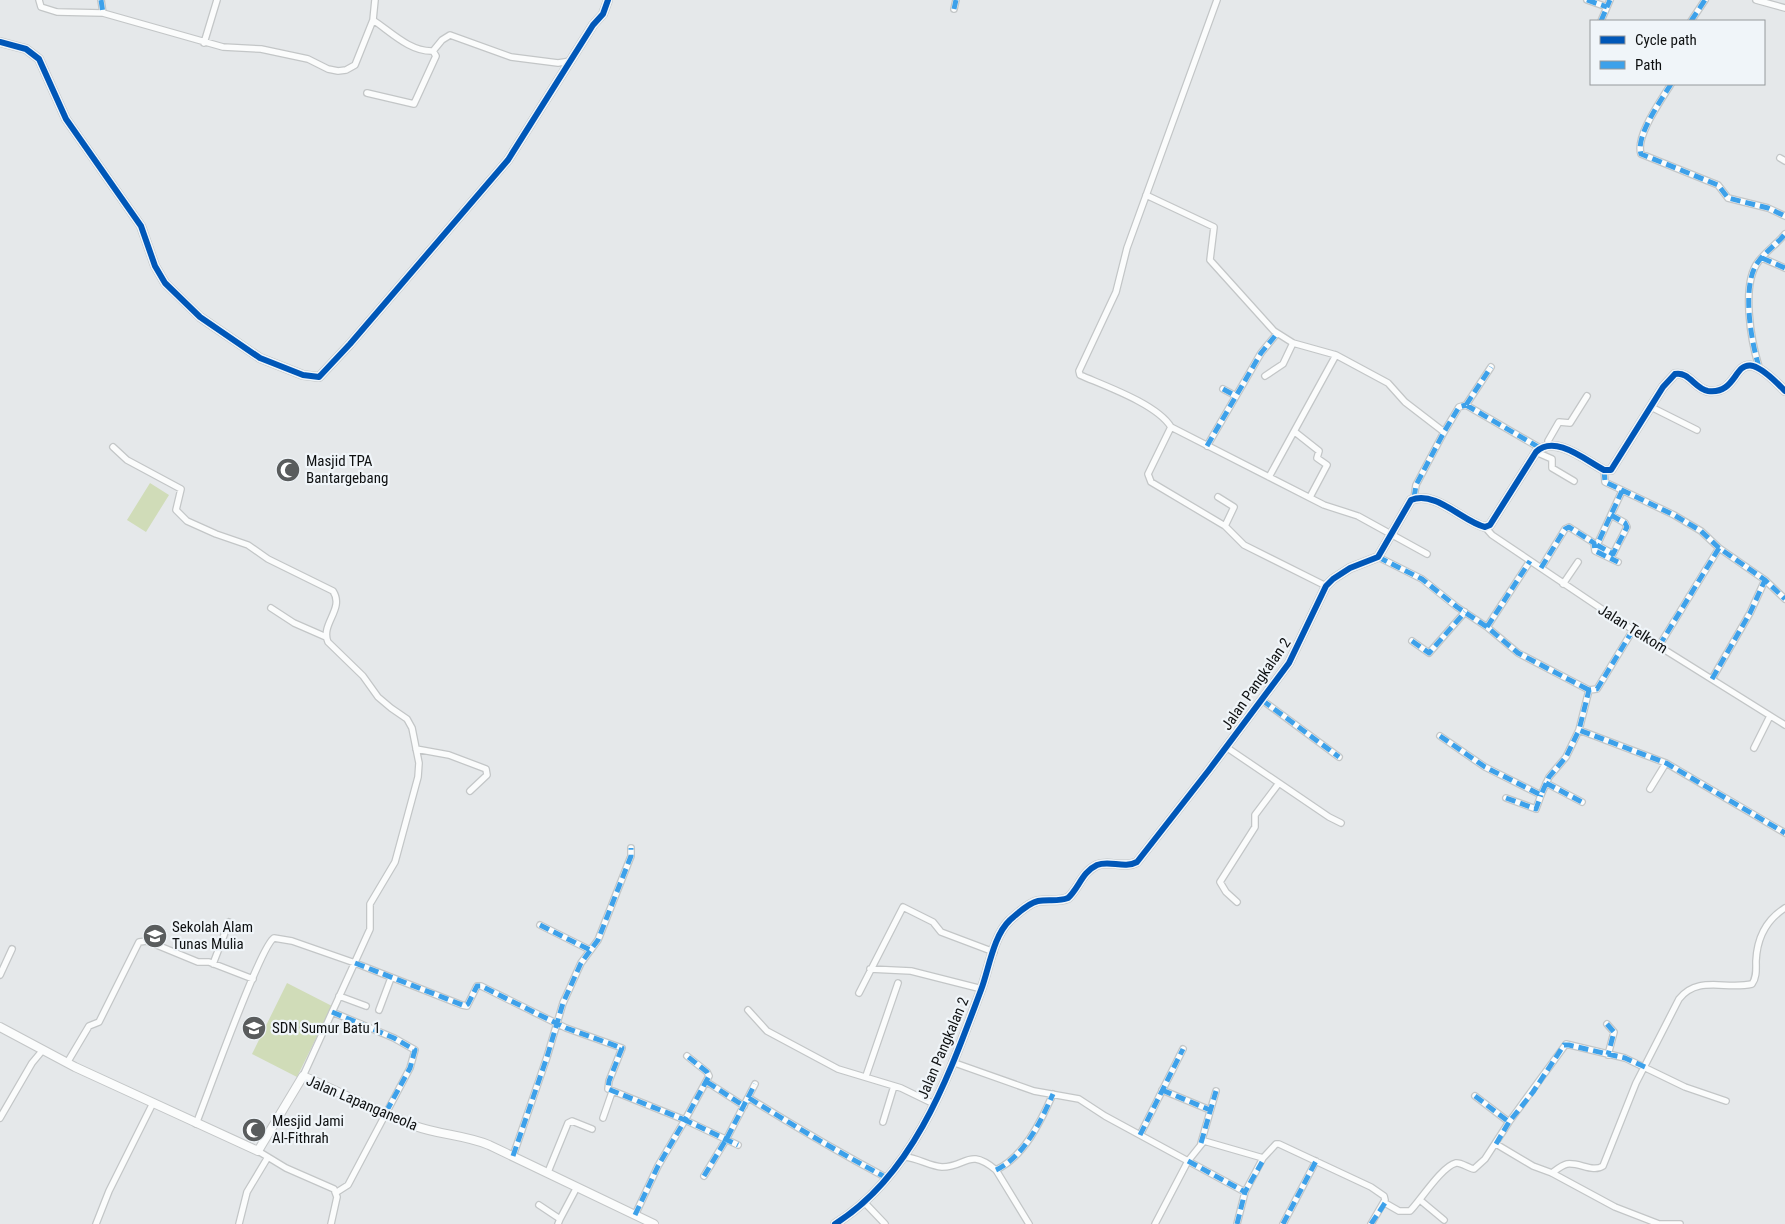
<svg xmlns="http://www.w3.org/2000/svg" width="1785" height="1224" font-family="'Roboto Condensed',sans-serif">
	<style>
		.green { fill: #d0dcb8 }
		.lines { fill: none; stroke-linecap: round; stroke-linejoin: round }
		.minor-casing { stroke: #c3c6c7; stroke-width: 8 }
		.tertiary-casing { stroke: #c3c6c7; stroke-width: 10 }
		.minor { stroke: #fbfcfc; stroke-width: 5.5 }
		.tertiary { stroke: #fbfcfc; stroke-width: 8 }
		.quiet { stroke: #3da1ea; stroke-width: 5; stroke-dasharray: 10 5; stroke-linecap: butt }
		.cycleway-casing { stroke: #f0f5f9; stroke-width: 9 }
		.cycleway { stroke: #0057b8; stroke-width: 6 }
		.labels { text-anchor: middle; stroke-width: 4.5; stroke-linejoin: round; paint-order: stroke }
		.poi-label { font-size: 15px; fill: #0e1011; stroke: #f0f5f9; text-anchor: start }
		.street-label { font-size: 15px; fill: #0e1011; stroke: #f0f5f9 }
	</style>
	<rect width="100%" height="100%" fill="#e5e8ea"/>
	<path class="green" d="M150 483 169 495 146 532 127 520Z
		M287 983 332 1006 297 1077 252 1054Z"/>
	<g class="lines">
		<g class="minor-casing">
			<path id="minor" d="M39 0 41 7 57 12 103 13 223 47 261 49 308 59 328 69 338 71 346 70 355 65 373 20 375 0
				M101 0 103 13
				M1217 0 1127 248 1116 292 1079 371 1080 375C1105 386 1157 404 1171 427L1148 474 1151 482 1225 526
				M1587 0 1607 7
				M1756 0 1785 8
				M954 9 956 0
				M373 20C391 32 410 52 433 51L442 40 450 35 511 57 558 63 571 61
				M1601 21 1610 0
				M1691 21 1705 0
				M204 43 217 0
				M1671 84C1662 99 1635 136 1641 154L1718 185 1728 198 1768 208 1785 216
				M367 93 414 104 436 56 433 51
				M1780 158 1785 161
				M1146 195 1214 227 1210 260 1274 331 1293 343 1336 355 1388 383 1405 402 1444 432
				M1762 258 1785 268
				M1759 367C1751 341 1741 285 1758 262 1766 251 1777 244 1785 234
				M1265 376 1283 364 1293 343
				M1223 389 1236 396
				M1466 405 1540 448
				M1466 405 1491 367
				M1651 407 1697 430
				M1171 427 1324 505 1358 516 1427 554
				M1295 432 1319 451 1317 458 1327 465 1310 497
				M1549 444 1548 441 1559 422 1570 423 1587 396
				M1207 446 1261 353 1275 336
				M113 447 127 460 181 489 176 510 187 521 216 534 248 545 268 559 333 591C345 609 320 624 328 642L363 676 378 697 391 708 407 719 412 728 419 763 418 777 395 862 370 904V929L303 1076
				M1536 452 1552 459V468L1574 481
				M1604 470 1605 482 1674 515 1701 531 1719 548 1765 580 1785 599
				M1269 477 1336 355
				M1218 497 1234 507 1225 526 1244 545 1326 586
				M1414 498 1416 485 1444 432 1459 407 1466 405
				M1611 515 1625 523 1627 527 1613 554 1597 545 1622 491
				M1485 527 1492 535 1633 630 1785 725
				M1378 557 1422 579 1457 607 1487 627 1518 653 1589 690
				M1541 568 1565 529 1569 527 1594 543 1595 551 1618 562
				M1563 584 1578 562
				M271 608 294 623 326 637
				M1487 627 1530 561
				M1633 630 1597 689 1589 690 1579 730 1666 763 1785 833
				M1412 641 1429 653 1465 612
				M1659 646 1719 548
				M1712 679 1750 613 1765 580
				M1262 700 1339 757
				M1440 736 1485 767 1541 795 1549 777 1566 757 1579 730
				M1226 747 1329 817 1341 823
				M1754 748 1770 716
				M416 749 449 755 486 769 487 775 470 791
				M1546 783 1582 802
				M1650 789 1666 763
				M1506 798 1536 809 1541 795
				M1237 902 1226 892 1220 882 1255 827V815L1279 783
				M540 925 590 950
				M213 964 229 922
				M870 969 911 971 982 989
				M0 975 12 949
				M859 993 903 907 933 922 941 932 994 952
				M339 996 366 1006
				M379 1010 391 978
				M748 1010 767 1031 838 1069 901 1088 934 1104
				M332 1012 394 1038 415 1050 410 1068 348 1185 337 1192
				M1607 1024 1614 1032 1608 1055
				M952 1062 1034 1091 1079 1099 1105 1116 1245 1192 1263 1158 1204 1141 1188 1161 1155 1224
				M67 1063 89 1026 99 1022 139 942 147 941 198 962H209L253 979
				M866 1076 898 983
				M707 1082 744 1106
				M1162 1090 1210 1110
				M1475 1096 1509 1122
				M749 1098C794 1126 840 1153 887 1178
				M0 1118 32 1063 42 1051
				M603 1118 612 1092
				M883 1122 894 1086
				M196 1124C207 1097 260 946 274 938L292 941 355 963 462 1005 467 1006 477 986H481L566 1028 622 1048 609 1081 608 1089 685 1120 709 1076 707 1072 687 1056
				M1140 1135 1183 1049
				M1201 1143 1216 1091
				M1496 1144 1533 1166 1552 1173 1615 1207 1659 1224H1680
				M258 1151 286 1168 334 1189 337 1197 331 1224
				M513 1156 547 1057 563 1003 581 963 598 940 631 856V848
				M905 1157C918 1158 929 1166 942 1167 967 1167 968 1147 996 1170L1029 1224
				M1263 1158 1276 1144H1279L1371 1187 1384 1196 1385 1200 1371 1224
				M996 1170C1024 1157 1041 1121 1053 1094
				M548 1172 568 1123 572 1121 592 1129
				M1552 1173C1556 1170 1562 1165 1567 1164 1579 1162 1593 1173 1603 1166L1636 1083 1679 999C1698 975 1725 990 1752 984 1757 977 1756 969 1756 961 1757 939 1766 920 1785 908
				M704 1176 727 1138 755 1084
				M1420 1200 1444 1220
				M865 1203 885 1224
				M1385 1203 1399 1211H1410C1420 1201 1442 1166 1456 1163 1461 1162 1468 1168 1474 1169L1485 1159 1509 1122 1566 1044 1625 1058 1685 1087 1726 1101
				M539 1205 560 1219 558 1224
				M635 1215 658 1166 685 1120 738 1145
				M560 1219 577 1187
				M96 1224 109 1191 153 1103
				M239 1224 247 1192 268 1157
				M1237 1224 1245 1192
				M1283 1224 1316 1161"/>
		</g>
		<g class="tertiary-casing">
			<path id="tertiary" d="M0 42 26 49 39 59 66 119 141 226 155 266 165 283 200 317 260 358 303 375 319 377 350 344 508 160 593 25 603 14 608 0
				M0 1027 75 1067 258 1151 303 1076C340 1092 377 1112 415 1126 440 1135 465 1135 489 1145L654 1224
				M835 1224C915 1174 949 1075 981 990 989 969 993 936 1010 920 1017 914 1028 903 1038 901 1048 899 1058 902 1068 898 1079 888 1082 872 1097 865 1110 860 1124 869 1137 862L1209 770 1289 663 1326 586 1333 579 1350 568 1378 557 1411 500C1436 490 1463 522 1485 527L1490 525 1536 452C1555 434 1585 460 1604 470H1611L1663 387 1675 374C1689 371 1695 389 1708 391 1747 396 1728 331 1785 391"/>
		</g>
		<use href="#minor" class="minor"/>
		<use href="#tertiary" class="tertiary"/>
		<path class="quiet" d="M101 0 103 13
			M1587 0 1607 7
			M954 9 956 0
			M1601 21 1610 0
			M1691 21 1705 0
			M1671 84C1662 99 1635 136 1641 154L1718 185 1728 198 1768 208 1785 216
			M1762 258 1785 268
			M1759 367C1751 341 1741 285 1758 262 1766 251 1777 244 1785 234
			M1223 389 1236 396
			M1466 405 1540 448
			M1466 405 1491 367
			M1207 446 1261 353 1275 336
			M1604 470 1605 482 1674 515 1701 531 1719 548 1765 580 1785 599
			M1414 498 1416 485 1444 432 1459 407 1466 405
			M1611 515 1625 523 1627 527 1613 554 1597 545 1622 491
			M1378 557 1422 579 1457 607 1487 627 1518 653 1589 690
			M1541 568 1565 529 1569 527 1594 543 1595 551 1618 562
			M1487 627 1530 561
			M1633 630 1597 689 1589 690 1579 730 1666 763 1785 833
			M1412 641 1429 653 1465 612
			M1659 646 1719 548
			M1712 679 1750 613 1765 580
			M1262 700 1339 757
			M1440 736 1485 767 1541 795 1549 777 1566 757 1579 730
			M1546 783 1582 802
			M1506 798 1536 809 1541 795
			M540 925 590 950
			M355 963 465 1006 468 1004 477 986H481L566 1028 622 1048 609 1081 608 1089 685 1120 709 1076 707 1072 687 1056
			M332 1012 394 1038 415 1050 410 1068 385 1114
			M1607 1024 1614 1032 1608 1055
			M707 1082 744 1106
			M1162 1090 1210 1110
			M1475 1096 1509 1122
			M749 1098C794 1126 840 1153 887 1178
			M1140 1135 1183 1049
			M1201 1143 1216 1091
			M1496 1144 1509 1122 1533 1092 1564 1045H1569L1625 1058 1645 1067
			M513 1156 547 1057 563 1003 581 963 598 940 631 856V848
			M1188 1161 1245 1192 1262 1162
			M996 1170C1024 1157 1041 1121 1053 1094
			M704 1176 727 1138 755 1084
			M635 1215 658 1166 685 1120 738 1145
			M1237 1224 1245 1192
			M1283 1224 1316 1161
			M1371 1224 1385 1203"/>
		<g class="cycleway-casing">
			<path id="cycleway" d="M0 42 26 49 39 59 66 119 141 226 155 266 165 283 200 317 260 358 303 375 319 377 350 344 508 160 593 25 603 14 608 0
				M835 1224C915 1174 949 1075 981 990 989 969 993 936 1010 920 1017 914 1028 903 1038 901 1048 899 1058 902 1068 898 1079 888 1082 872 1097 865 1110 860 1124 869 1137 862L1209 770 1289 663 1326 586 1333 579 1350 568 1378 557 1411 500C1436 490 1463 522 1485 527L1490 525 1536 452C1555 434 1585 460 1604 470H1611L1663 387 1675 374C1689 371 1695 389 1708 391 1747 396 1728 331 1785 391"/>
		</g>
		<use href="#cycleway" class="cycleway"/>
	</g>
	<defs>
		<g id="mosque-disc" transform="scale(1.25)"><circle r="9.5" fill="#595c5d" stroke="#f0f5f9"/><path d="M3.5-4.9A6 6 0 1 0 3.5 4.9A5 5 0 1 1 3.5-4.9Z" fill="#fff"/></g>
		<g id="school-disc" transform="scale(1.25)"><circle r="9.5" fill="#595c5d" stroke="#f0f5f9"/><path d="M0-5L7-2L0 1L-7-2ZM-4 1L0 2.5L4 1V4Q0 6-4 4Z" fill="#fff"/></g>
	</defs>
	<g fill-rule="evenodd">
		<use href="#mosque-disc" x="288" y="470"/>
		<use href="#school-disc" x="155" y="936"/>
		<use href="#school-disc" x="254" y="1028"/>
		<use href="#mosque-disc" x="254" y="1130"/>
	</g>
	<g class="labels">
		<g class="poi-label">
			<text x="306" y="466">Masjid TPA<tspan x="306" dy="17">Bantargebang</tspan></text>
			<text x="172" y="932">Sekolah Alam<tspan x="172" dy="17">Tunas Mulia</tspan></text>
			<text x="272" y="1033">SDN Sumur Batu 1</text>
			<text x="272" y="1126">Mesjid Jami<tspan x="272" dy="17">Al-Fithrah</tspan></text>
		</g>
		<g class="street-label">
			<text transform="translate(1633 629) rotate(32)" y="5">Jalan Telkom</text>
			<text transform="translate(1256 684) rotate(-55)" y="5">Jalan Pangkalan 2</text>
			<text transform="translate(943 1048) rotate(-67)" y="5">Jalan Pangkalan 2</text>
			<text transform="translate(362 1103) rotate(23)" y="5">Jalan Lapanganeola</text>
		</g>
	</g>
	<rect x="1590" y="20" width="175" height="65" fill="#f0f5f9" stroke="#96999c"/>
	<rect x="1600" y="36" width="25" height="8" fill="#0057b8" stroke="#96999c"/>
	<text x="1635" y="45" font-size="15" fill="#0e1011">Cycle path</text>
	<rect x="1600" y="61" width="25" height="8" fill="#3da1ea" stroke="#96999c"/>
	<text x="1635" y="70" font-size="15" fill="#0e1011">Path</text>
</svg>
